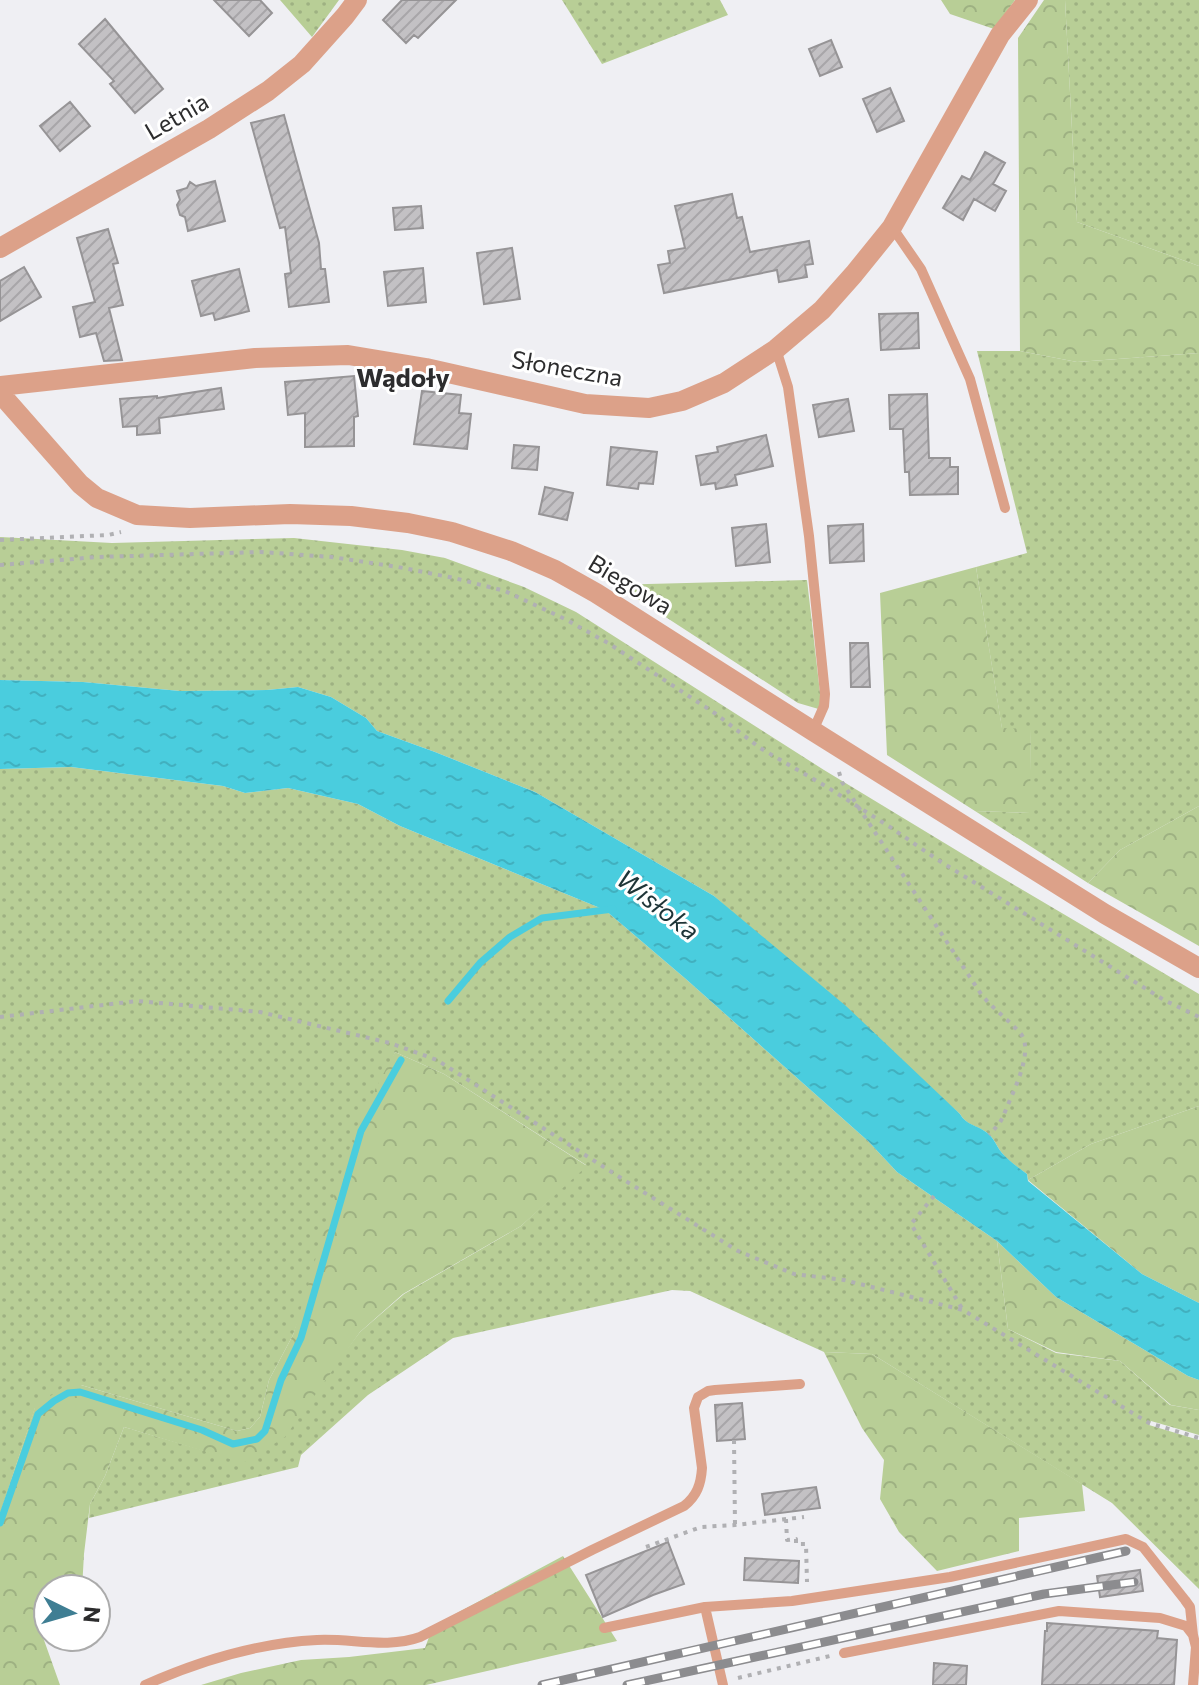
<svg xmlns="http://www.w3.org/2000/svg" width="1199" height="1685" font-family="Commissioner,sans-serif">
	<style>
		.grass { fill: url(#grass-dots) }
		.forest { fill: url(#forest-crowns) }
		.water { fill: url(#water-ripples) }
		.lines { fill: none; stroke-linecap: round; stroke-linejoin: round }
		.stream { stroke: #4acdde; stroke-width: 7 }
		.building { fill: url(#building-hatch); stroke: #969496; stroke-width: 2 }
		.path { stroke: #b0b0b3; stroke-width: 4; stroke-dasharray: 4 6; stroke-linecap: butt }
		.service { stroke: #dca189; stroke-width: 10 }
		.minor { stroke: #dca189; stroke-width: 20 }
		.rail-casing { stroke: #8c8c8f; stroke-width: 9 }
		.rail { stroke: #fff; stroke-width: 6; stroke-dasharray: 18; stroke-linecap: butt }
		.labels { text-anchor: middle; stroke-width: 6; stroke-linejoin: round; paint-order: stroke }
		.street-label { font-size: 24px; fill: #2d2d2e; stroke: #fff }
		.neighbourhood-label { font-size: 26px; font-weight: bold; fill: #2d2d2e; stroke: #fff }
		.water-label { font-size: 26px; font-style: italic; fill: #1e3437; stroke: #fff }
	</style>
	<defs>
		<pattern id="grass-dots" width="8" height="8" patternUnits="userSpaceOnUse" patternTransform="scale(2)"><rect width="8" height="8" fill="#b8ce96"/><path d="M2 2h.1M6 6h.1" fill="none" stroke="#9eb182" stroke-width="1.8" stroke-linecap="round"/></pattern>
		<pattern id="forest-crowns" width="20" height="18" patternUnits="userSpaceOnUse" patternTransform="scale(2)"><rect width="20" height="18" fill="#b8ce96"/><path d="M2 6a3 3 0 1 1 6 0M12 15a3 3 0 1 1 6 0" fill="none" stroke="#9eb182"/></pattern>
		<pattern id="water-ripples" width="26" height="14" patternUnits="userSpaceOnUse" patternTransform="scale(2)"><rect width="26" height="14" fill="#4acdde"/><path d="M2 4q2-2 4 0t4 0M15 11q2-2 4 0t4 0" fill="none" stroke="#41b0bf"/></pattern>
		<pattern id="building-hatch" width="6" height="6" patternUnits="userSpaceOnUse" patternTransform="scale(2)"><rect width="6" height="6" fill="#c3c1c4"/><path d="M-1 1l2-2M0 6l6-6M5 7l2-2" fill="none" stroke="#a8a6a9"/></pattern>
	</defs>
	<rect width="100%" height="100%" fill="#efeff3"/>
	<path class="grass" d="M280 0H339L312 37Z
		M562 0H720L728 15 602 64Z
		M1065 0H1199V266L1077 222Z
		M977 351H1020L1077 362 1199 353V806L1120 850 1088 883 975 811 1029 813 1031 730 1002 729 976 567 1027 553Z
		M0 537 112 543 294 538 402 550 445 558 524 587 576 612 824 770 994 873 1199 994V1106L1091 1144 1028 1180 1027 1174C1019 1168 1008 1161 1002 1153 996 1146 994 1137 986 1132 976 1125 966 1125 960 1114L714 896 535 792 435 752 377 731 366 718 331 697 298 687 267 690 180 691 83 682 0 680Z
		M807 580 822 710 798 703 641 601 609 585Z
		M71 767 223 786 245 793 288 788 358 804 400 826 605 910 687 980 868 1141 897 1172 997 1241 1008 1329 1056 1353 1120 1361 1170 1405 1199 1410V1435L1151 1421 1149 1425 1199 1440V1589L1112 1503 872 1354 824 1352 690 1291 672 1290 453 1338 368 1395 301 1455 298 1467 89 1518 90 1504 105 1476 124 1427 243 1462 328 1374 360 1332 404 1294 521 1226 586 1165 444 1074 395 1052 293 1335 269 1380 260 1417 250 1428 237 1431 81 1385 35 1408 0 1514V769Z"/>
	<path class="forest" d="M941 0H1015L994 29 950 14Z
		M1044 0H1065L1077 222 1199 266V353L1077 362 1020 351 1018 38Z
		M976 567 1002 728 1031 729 1030 813 975 811 887 755 880 593Z
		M1199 806V946L1088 883 1120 850Z
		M395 1052 444 1074 587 1166 521 1226 403 1294 360 1332 285 1437 243 1463 124 1427 105 1476 90 1504 84 1554 82 1589H48V1621L39 1626 60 1685H0V1514L35 1407 66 1385H81L237 1431 250 1428 260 1417 269 1380 293 1335 340 1176 361 1116Z
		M1199 1106V1303L1142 1274 1028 1180 1091 1144Z
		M997 1241 1056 1297 1188 1376 1199 1380V1410L1171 1405 1120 1361 1056 1352 1008 1329Z
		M824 1352 872 1354 1082 1484 1085 1511 1019 1518V1551L937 1571 899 1532 880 1499 884 1460 862 1428Z
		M563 1556 617 1641 426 1685H201L241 1673 301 1660 349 1657 425 1648 433 1626Z"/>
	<path class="water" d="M0 680 83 682 180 691 267 690 298 687 331 697 366 718 377 731 435 752 535 792 714 896 846 1006 960 1114C966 1125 977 1125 986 1132 994 1137 996 1146 1002 1153 1009 1161 1019 1168 1027 1174L1028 1181 1142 1274 1199 1303V1380L1188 1376 1056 1297 997 1241 897 1172 868 1141 687 980 605 910 400 826 358 804 288 788 245 793 223 786 71 767 0 769Z"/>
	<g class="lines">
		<path class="stream" d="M448 1001 480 963 510 937 542 918 613 909
			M0 1523 38 1414 54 1401 68 1393 80 1392 202 1430 233 1444 257 1439 265 1431 281 1380 301 1338 361 1131 401 1060"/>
	</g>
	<path class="building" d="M214 0H260L272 13 249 36Z
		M402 0H456L418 38 414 35 406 43 383 20Z
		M105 19 163 89 135 113 110 84 114 81 79 44Z
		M831 40 842 67 820 76 809 49Z
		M890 88 904 121 877 132 863 99Z
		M70 102 90 126 60 151 40 126Z
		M284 115 319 243 321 269H325L329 302 289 307 285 274 291 273 285 227 280 228 251 123Z
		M985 152 1005 163 993 184 1006 191 995 211 974 199 963 220 943 208 962 176 970 180Z
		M215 181 225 221 188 231 185 217 180 215 177 205 180 200 177 191 187 188 190 182 196 186Z
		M732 194 737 218 742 217 750 252 809 241 813 264 805 265 807 277 779 282 777 270 664 293 658 265 670 263 668 251 685 248 675 206Z
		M421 206 423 228 395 230 393 208Z
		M108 229 118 263 113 264 123 305 109 308 122 360 104 361 96 333 80 337 73 307 95 302 77 238Z
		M512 248 520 299 484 304 477 253Z
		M24 267 41 297 0 321V281Z
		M423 268 426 302 388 306 384 272Z
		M239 269 249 311 215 320 213 313 201 316 192 281Z
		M918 313 919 348 881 350 879 314Z
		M354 376 358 416 354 417V446L305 447V413L288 415 285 382Z
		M221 388 224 409 159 418 160 433 137 435V426L123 427 120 399 157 396V398Z
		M422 391 461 395 459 413 471 414 467 449 414 444Z
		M927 394 929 458H950V467H958V494L910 495 909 472H905L903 429H890L889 395Z
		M848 399 854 431 819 437 813 405Z
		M766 435 773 466 735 475 737 485 716 489 715 483 701 485 696 456 718 452 717 447Z
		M514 445 539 447 537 470 512 468Z
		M611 447 657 452 653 484 639 483 638 489 607 485Z
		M545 487 573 493 567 520 539 514Z
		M766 524 770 562 736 566 732 528Z
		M863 524 864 561 830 563 828 526Z
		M850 643H868L870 687H851Z
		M742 1403 745 1439 717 1441 715 1405Z
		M816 1487 820 1508 765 1515 762 1494Z
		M668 1542 684 1584 653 1595 603 1617 586 1575Z
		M745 1558 799 1561 798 1583 744 1580Z
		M1140 1570 1143 1591 1100 1597 1097 1576Z
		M1047 1623 1158 1631 1157 1638 1177 1640 1174 1685H1042L1045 1631H1047Z
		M934 1663 967 1666 966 1685H933Z"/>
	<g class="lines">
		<path class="path" d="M0 540 108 535 121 532
			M0 565 97 557 261 552 332 557 398 567 454 578 505 591 565 619 608 643 716 714 760 748 827 787 893 829 938 860 1164 1000 1199 1017
			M839 772 842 782 981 994C993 1009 1009 1020 1021 1034 1035 1053 1010 1097 1003 1117L999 1124 989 1135
			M0 1017 137 1001 260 1012 390 1043 437 1060 621 1178 738 1251 794 1274 844 1280 963 1310 1149 1423 1199 1438
			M934 1196 911 1224 963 1310
			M734 1440 735 1525
			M786 1519 787 1540 796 1539V1544H806L807 1582
			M646 1547 701 1527 735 1525 804 1517
			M738 1678 830 1656"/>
		<path class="service" d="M892 227 921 269 970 379 1005 508
			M776 349 788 387 809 536 825 694 824 706 813 731
			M705 1607 723 1685
			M604 1628 705 1607 792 1601 950 1577 1126 1539 1143 1547 1185 1600 1190 1607 1193 1635
			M844 1653 1059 1611 1160 1618 1186 1626 1193 1635 1196 1647 1193 1685
			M145 1685C199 1661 257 1643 317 1640 351 1638 387 1649 420 1637L592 1550 684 1506C697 1496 701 1484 702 1468L694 1408 698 1397 708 1391 715 1390 800 1384"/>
		<path class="minor" d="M0 248 209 129 268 91 302 64 345 16 357 0
			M0 386 255 358 348 355 426 368 585 404 649 408 682 401 724 383 776 349 822 310 854 274 892 227 1000 35 1028 0
			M0 393 80 484 97 498 137 515 190 518 290 514 351 516 408 523 452 532 511 551 555 570 596 593 813 731 1105 914 1199 968"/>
		<g class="rail-casing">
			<path id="rail" d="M542 1685 1126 1551
				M627 1685 1044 1594 1134 1582"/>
		</g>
		<use href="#rail" class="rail"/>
	</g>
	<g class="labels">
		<g class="street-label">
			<text transform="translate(177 117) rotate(-30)" y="8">Letnia</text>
			<text transform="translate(567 369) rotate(10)" y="8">Słoneczna</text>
			<text transform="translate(630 585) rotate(31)" y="8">Biegowa</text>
		</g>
		<g class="neighbourhood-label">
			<text x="403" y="387">Wądoły</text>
		</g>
		<g class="water-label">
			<text transform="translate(658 905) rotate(38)" y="9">Wisłoka</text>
		</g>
	</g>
	<g transform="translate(72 1613) rotate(95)"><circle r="38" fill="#ffffff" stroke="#ababab" stroke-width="2"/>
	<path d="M0-6L14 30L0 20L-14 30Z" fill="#3f7e93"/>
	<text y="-12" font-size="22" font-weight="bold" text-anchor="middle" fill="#2d2d2e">N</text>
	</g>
</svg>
